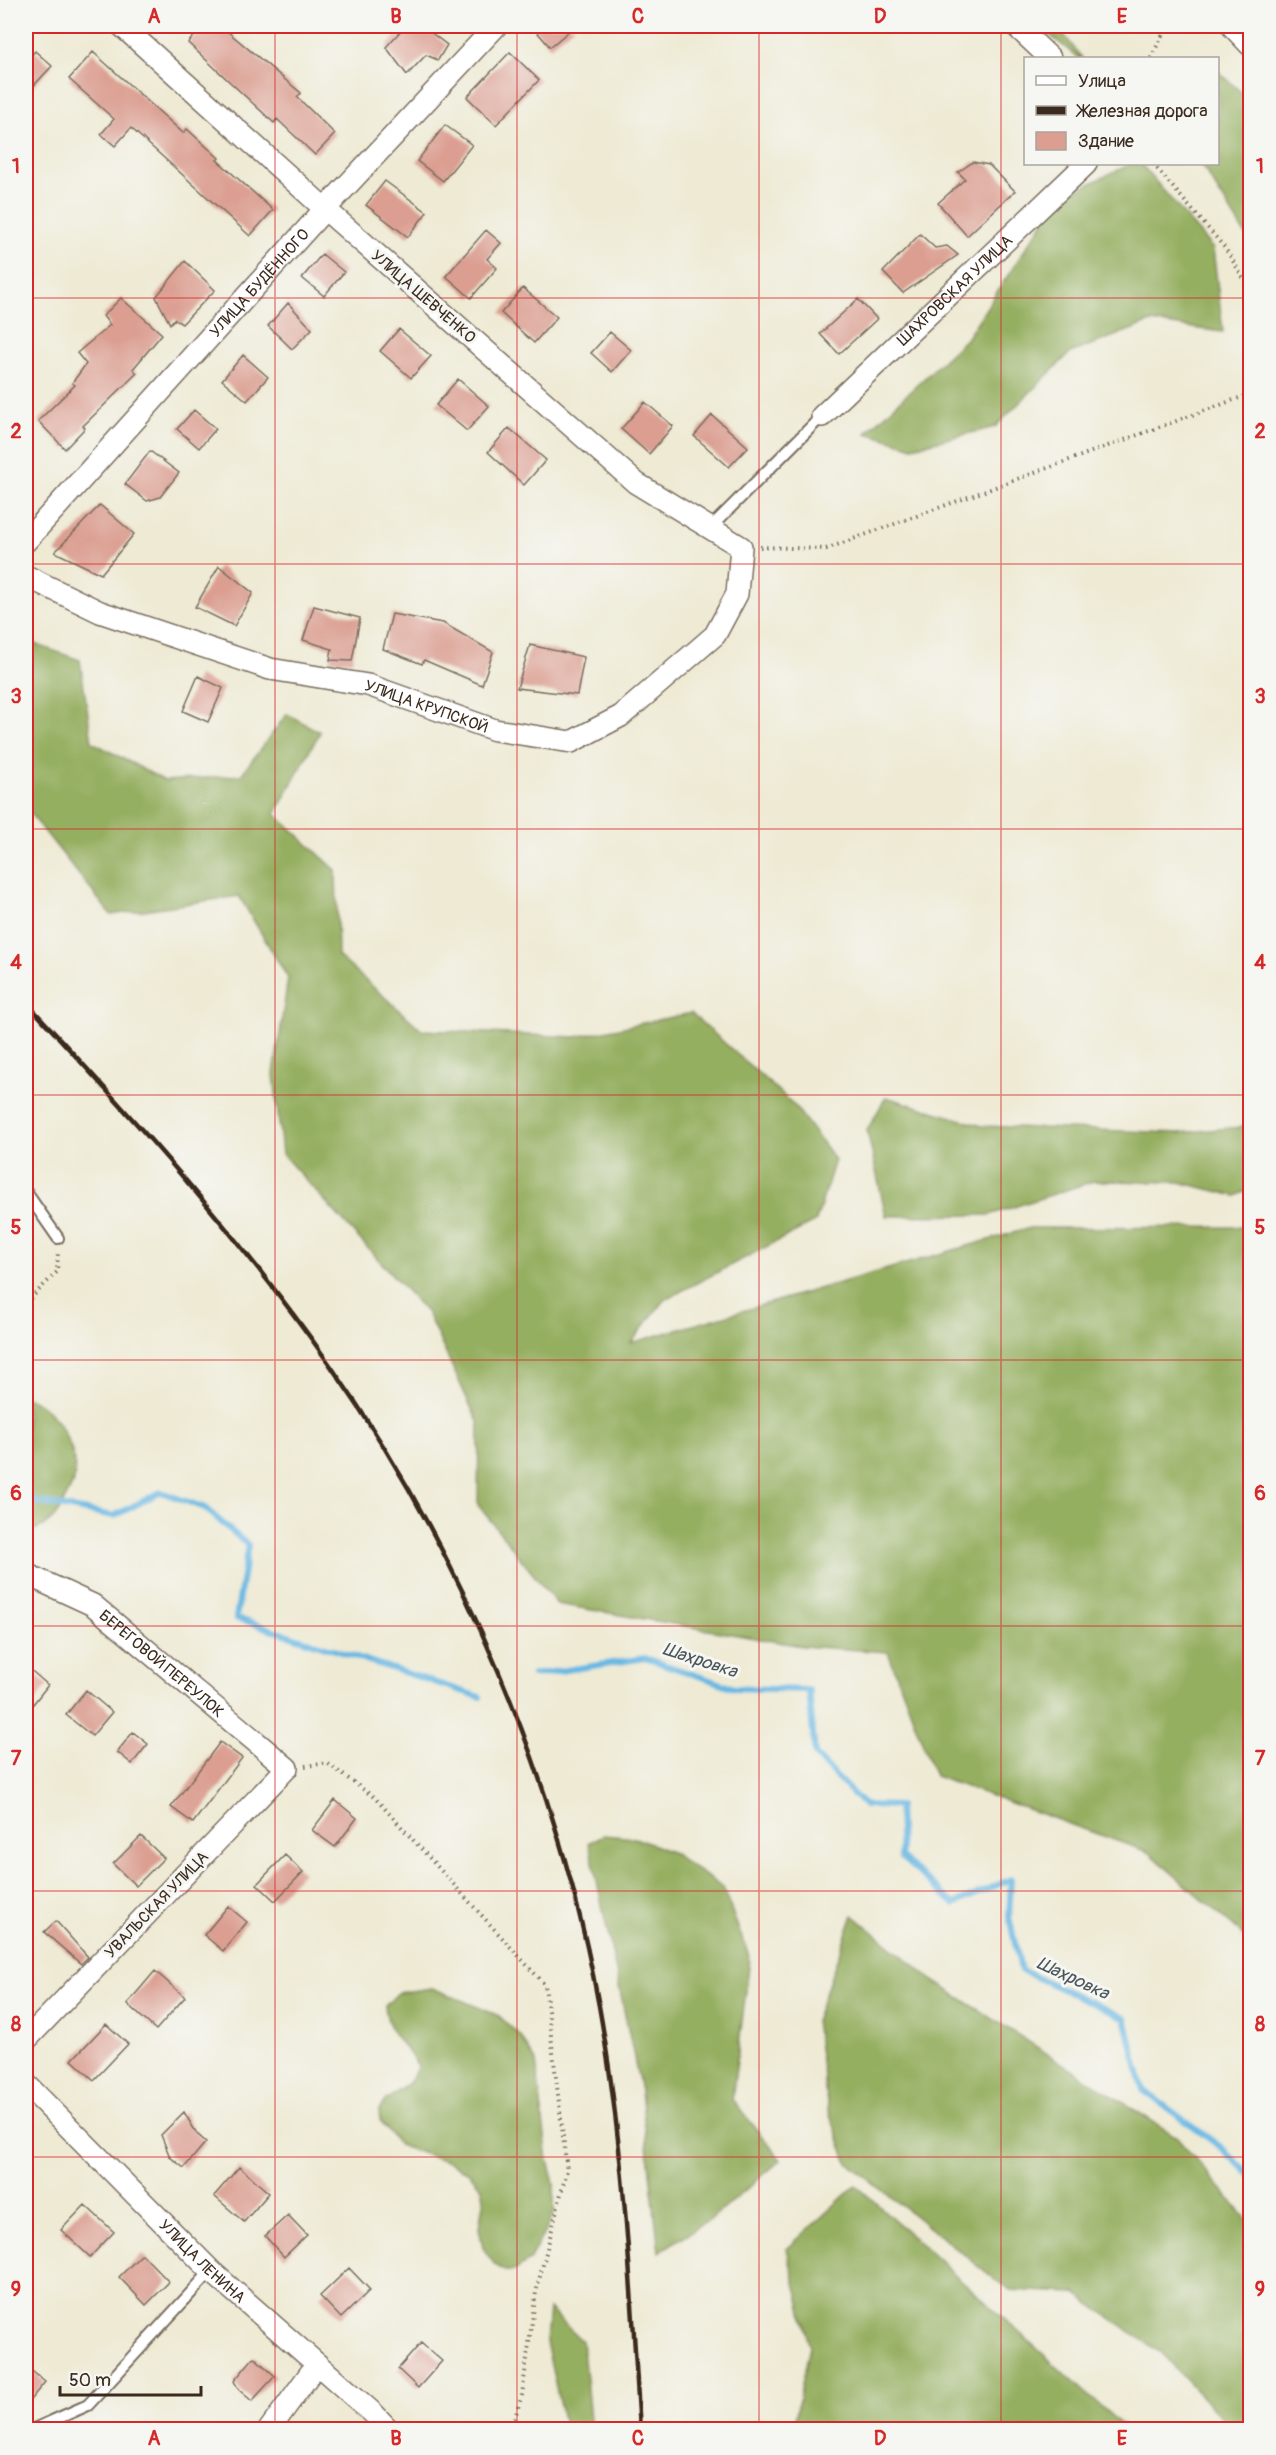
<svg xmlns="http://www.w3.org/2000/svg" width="1276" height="2455" font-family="Pangolin,sans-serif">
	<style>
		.forest { fill: #95af60; stroke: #686c3f; stroke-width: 1.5 }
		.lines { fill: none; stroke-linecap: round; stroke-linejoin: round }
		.stream { stroke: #69b8e3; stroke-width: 6 }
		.building { fill: #db9e91 }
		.service-casing { stroke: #7a6d5e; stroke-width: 14 }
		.minor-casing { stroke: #7a6d5e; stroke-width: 24 }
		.path { stroke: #7a6d5e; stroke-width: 4; stroke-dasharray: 1.5 4.5; stroke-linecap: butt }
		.service { stroke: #fff; stroke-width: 10 }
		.minor { stroke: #fff; stroke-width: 21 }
		.rail { stroke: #3b2a1e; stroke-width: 4.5 }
		.grid { fill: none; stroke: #d62828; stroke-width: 1.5; stroke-opacity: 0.55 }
		.labels { text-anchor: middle; stroke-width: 6; stroke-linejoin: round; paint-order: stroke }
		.street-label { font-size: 16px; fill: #3b2a1e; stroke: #f6f6f2 }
		.water-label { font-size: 18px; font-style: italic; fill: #495559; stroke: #f6f6f2 }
		.neatline { fill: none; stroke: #d62828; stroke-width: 2 }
		.grid-label { font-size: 20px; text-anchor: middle; font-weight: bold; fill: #d62828 }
	</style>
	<rect width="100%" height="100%" fill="#f6f6f2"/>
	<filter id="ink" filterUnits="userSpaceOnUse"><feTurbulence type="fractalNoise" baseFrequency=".0167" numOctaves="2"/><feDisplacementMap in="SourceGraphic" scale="12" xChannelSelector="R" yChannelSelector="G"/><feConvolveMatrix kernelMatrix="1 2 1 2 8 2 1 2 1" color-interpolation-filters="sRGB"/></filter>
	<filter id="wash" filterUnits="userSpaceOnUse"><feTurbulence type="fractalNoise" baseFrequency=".008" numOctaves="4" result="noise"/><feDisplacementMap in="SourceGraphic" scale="24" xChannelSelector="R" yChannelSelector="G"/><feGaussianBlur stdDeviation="1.35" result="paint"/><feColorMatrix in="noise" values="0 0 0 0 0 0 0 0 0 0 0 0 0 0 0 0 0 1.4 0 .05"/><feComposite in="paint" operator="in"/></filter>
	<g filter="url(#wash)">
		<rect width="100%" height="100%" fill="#eeead4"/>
		<path class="forest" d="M1038 26H1057L1082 58H1079Z
			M1218 71 1250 100V242L1201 164H1218Z
			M1131 164H1141L1213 249 1223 332 1151 322 1070 353 995 427 913 447 866 433 966 339 1059 198Z
			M26 641 80 660 92 742 165 781 241 775 287 714 320 732 275 814 336 870 338 956 422 1030 576 1037 691 1013 794 1105 835 1160 816 1221 664 1300 631 1343 1030 1228 1250 1227V1941L1148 1852 935 1776 888 1652 802 1646 557 1604 478 1505 479 1424 427 1313 282 1154 274 1074 288 978 239 896 111 915 26 808Z
			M886 1097 982 1126 1179 1133 1250 1126V1189L1236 1196 1179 1182 1094 1181 989 1215 886 1216 867 1130Z
			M26 1397C55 1408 75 1442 75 1474 75 1482 68 1492 65 1499 58 1515 50 1525 33 1530L26 1527Z
			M603 1835 635 1838 671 1852 723 1888 750 1959 732 2099 781 2160 711 2219 659 2252 641 2091 589 1843Z
			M853 1915 932 1980 1177 2137 1250 2223V2429H1232L1161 2353 1075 2293 1009 2290 848 2163 828 2109 815 2021Z
			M432 1988 499 2016 521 2037 536 2062 548 2161 554 2183V2214L529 2261 514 2271H505L495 2265 483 2248 479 2228 484 2197 482 2188 469 2173 452 2163 399 2145 380 2120 379 2110 385 2101 409 2083 418 2066C405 2043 388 2036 385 2006L398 1993Z
			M856 2185 1126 2429H793L810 2345 787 2249Z
			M549 2309 582 2341 591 2429H565L546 2342Z"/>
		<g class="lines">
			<path class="stream" d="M26 1500 114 1516 161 1492 205 1508 248 1545 236 1618 480 1697
				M533 1675 645 1658 734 1688 809 1690 815 1755 864 1805 899 1806 901 1857 954 1904 1011 1879 1009 1917 1021 1970 1125 2018 1143 2090 1222 2148 1250 2175"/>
		</g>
		<g id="blocks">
			<path class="building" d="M203 26H221L301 93 297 97 335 134 315 155 277 119 274 123 188 43Z
				M405 26H433L429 31 447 45 438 60 426 55 407 75 386 47Z
				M532 26H575L550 47Z
				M35 51 52 66 26 94V61Z
				M93 52 183 133 187 129 219 158 217 160 273 210 250 236 131 128 115 146 101 134 114 119 69 79Z
				M510 52 539 80 496 125 467 97Z
				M445 125 472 145 443 181 417 161Z
				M973 162 989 165 1015 191 967 236 938 203 965 179 958 172Z
				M385 181 427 212 408 237 366 205Z
				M486 230 501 243 487 259 497 268 471 298 446 276Z
				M920 234 935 248 947 246 958 255 903 293 883 272Z
				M322 254 344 272 324 296 302 278Z
				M185 261 215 290 182 324 174 319 170 324 156 297Z
				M523 288 557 317 534 343 501 313Z
				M121 298 162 334 133 369 137 373 83 426 85 428 65 449 38 421 75 385 72 383 86 364 77 353 110 325 103 316Z
				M858 299 877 319 839 354 820 334Z
				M288 303 312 329 292 349 268 326Z
				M399 329 431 356 411 378 380 351Z
				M610 332 631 350 612 372 591 353Z
				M243 355 268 377 247 401 222 380Z
				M458 379 489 406 467 431 436 405Z
				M645 402 673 426 649 454 621 429Z
				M194 410 216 429 199 448 177 429Z
				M712 415 748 447 729 467 694 436Z
				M509 428 546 460 524 485 488 452Z
				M150 451 179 473 160 497 147 501 125 484Z
				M100 505 134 534 101 574 55 552Z
				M219 566 253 593 234 626 195 607Z
				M314 606 360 618 352 661 330 660 332 649 303 640Z
				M392 614 443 623 493 652 482 685 424 660 422 664 383 649Z
				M530 645 584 657 577 695 517 688Z
				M198 676 223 688 208 722 183 711Z
				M26 1666 48 1685 26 1713Z
				M86 1690 112 1712 92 1736 66 1715Z
				M133 1732 148 1744 132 1764 117 1752Z
				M220 1742 242 1758 193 1823 171 1807Z
				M335 1800 357 1818 335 1847 312 1830Z
				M141 1836 164 1858 136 1886 113 1864Z
				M285 1855 303 1872 275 1901 257 1884Z
				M228 1906 247 1922 223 1951 204 1935Z
				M56 1921 88 1957 81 1964 44 1932Z
				M155 1971 185 1997 156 2030 127 2004Z
				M106 2024 128 2044 94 2080 72 2060Z
				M184 2112 197 2134 206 2142 184 2168 170 2157 161 2135Z
				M239 2167 269 2193 244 2222 214 2196Z
				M85 2205 114 2232 90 2257 61 2230Z
				M288 2215 307 2235 284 2257 265 2236Z
				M142 2254 169 2282 146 2305 119 2277Z
				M349 2268 370 2290 341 2318 320 2296Z
				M421 2343 442 2361 418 2388 398 2369Z
				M254 2357 275 2376 252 2401 239 2390 234 2381Z
				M26 2366 45 2382 26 2405Z"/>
		</g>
	</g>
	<g filter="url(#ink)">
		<use href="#blocks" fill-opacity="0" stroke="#7a6d5e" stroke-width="1.5"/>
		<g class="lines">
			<g class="service-casing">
				<path id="service" d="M710 528 822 416
					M26 1192 58 1238
					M32 2430 88 2405 211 2271"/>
			</g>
			<g class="minor-casing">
				<g id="minor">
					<path d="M1016 26 1050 58"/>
					<path d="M1232 26 1250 45"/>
					<path id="s1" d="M822 416 1086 164"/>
					<path id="s2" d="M26 541 325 209 496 26"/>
					<path id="s3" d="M26 576 100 612 270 669 368 685 495 730 571 742 621 716 715 635 737 594 741 547 636 483 325 209 122 26"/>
					<path id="s4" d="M26 1574 93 1605 287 1768 26 2040"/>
					<path id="s5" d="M26 2084 211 2271 374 2414 389 2430"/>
					<path d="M269 2430 317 2364"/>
				</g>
			</g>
			<path class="path" d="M1151 58 1167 26
				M1153 164 1225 248 1250 289
				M760 547 826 549 1250 394
				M26 1303 57 1272 58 1251
				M305 1766 327 1763 375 1798 545 1985 567 2170 536 2292 522 2395 511 2430"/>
			<use href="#service" class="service"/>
			<use href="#minor" class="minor"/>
			<path class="rail" d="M26 1002C133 1118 239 1235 330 1365 461 1551 558 1781 599 2006 624 2145 631 2288 640 2430"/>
		</g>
	</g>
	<path class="grid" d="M275 26V2430M517 26V2430M759 26V2430M1001 26V2430M26 298H1250M26 564H1250M26 829H1250M26 1095H1250M26 1360H1250M26 1626H1250M26 1891H1250M26 2157H1250"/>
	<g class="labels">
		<g class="street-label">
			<text dy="6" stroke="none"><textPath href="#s2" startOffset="348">УЛИЦА БУДЁННОГО</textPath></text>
			<text dy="6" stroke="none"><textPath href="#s1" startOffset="183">ШАХРОВСКАЯ УЛИЦА</textPath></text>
			<text transform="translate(424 296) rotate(41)" y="6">УЛИЦА ШЕВЧЕНКО</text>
			<text dy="6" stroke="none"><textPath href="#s3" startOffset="423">УЛИЦА КРУПСКОЙ</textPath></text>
			<text dy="6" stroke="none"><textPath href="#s4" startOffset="164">БЕРЕГОВОЙ ПЕРЕУЛОК</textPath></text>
			<text transform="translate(156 1904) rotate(-46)" y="6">УВАЛЬСКАЯ УЛИЦА</text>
			<text dy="6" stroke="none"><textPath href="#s5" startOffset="250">УЛИЦА ЛЕНИНА</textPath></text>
		</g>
		<g class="water-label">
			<text transform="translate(700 1660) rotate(18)" y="6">Шахровка</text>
			<text transform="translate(1073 1978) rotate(25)" y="6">Шахровка</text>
		</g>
	</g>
	<rect width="1276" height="2455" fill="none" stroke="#f6f6f2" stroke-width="66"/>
	<rect x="1024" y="57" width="195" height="108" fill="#f6f6f2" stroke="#aba49d" stroke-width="1.5"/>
	<rect x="1036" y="76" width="30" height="9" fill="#ffffff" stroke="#aba49d" stroke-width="1.5"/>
	<text x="1078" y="87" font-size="18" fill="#3b2a1e">Улица</text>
	<rect x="1036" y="106" width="30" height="9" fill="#3b2a1e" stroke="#aba49d" stroke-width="1.5"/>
	<text x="1078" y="117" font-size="18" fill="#3b2a1e">Железная дорога</text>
	<rect x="1036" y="132" width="30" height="18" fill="#db9e91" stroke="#aba49d" stroke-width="1.5"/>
	<text x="1078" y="147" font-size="18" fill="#3b2a1e">Здание</text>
	<path d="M60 2386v9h141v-9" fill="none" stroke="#3b2a1e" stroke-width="3"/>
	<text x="69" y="2386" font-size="18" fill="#3b2a1e" stroke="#f6f6f2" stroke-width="4.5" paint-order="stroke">50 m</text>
	<rect x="33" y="33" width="1210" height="2389" class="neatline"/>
	<g class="grid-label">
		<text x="154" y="23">A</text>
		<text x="396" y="23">B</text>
		<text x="638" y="23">C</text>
		<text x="880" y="23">D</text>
		<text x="1122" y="23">E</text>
		<text x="16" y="173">1</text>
		<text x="1260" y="173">1</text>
		<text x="16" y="438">2</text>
		<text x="1260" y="438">2</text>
		<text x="16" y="703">3</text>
		<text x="1260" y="703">3</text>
		<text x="16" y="969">4</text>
		<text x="1260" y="969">4</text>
		<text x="16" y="1234">5</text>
		<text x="1260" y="1234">5</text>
		<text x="16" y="1500">6</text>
		<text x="1260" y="1500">6</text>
		<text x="16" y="1765">7</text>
		<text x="1260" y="1765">7</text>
		<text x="16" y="2031">8</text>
		<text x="1260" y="2031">8</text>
		<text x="16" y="2296">9</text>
		<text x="1260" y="2296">9</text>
		<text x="154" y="2445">A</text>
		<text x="396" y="2445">B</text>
		<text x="638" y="2445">C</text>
		<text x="880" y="2445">D</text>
		<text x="1122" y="2445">E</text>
	</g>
</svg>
